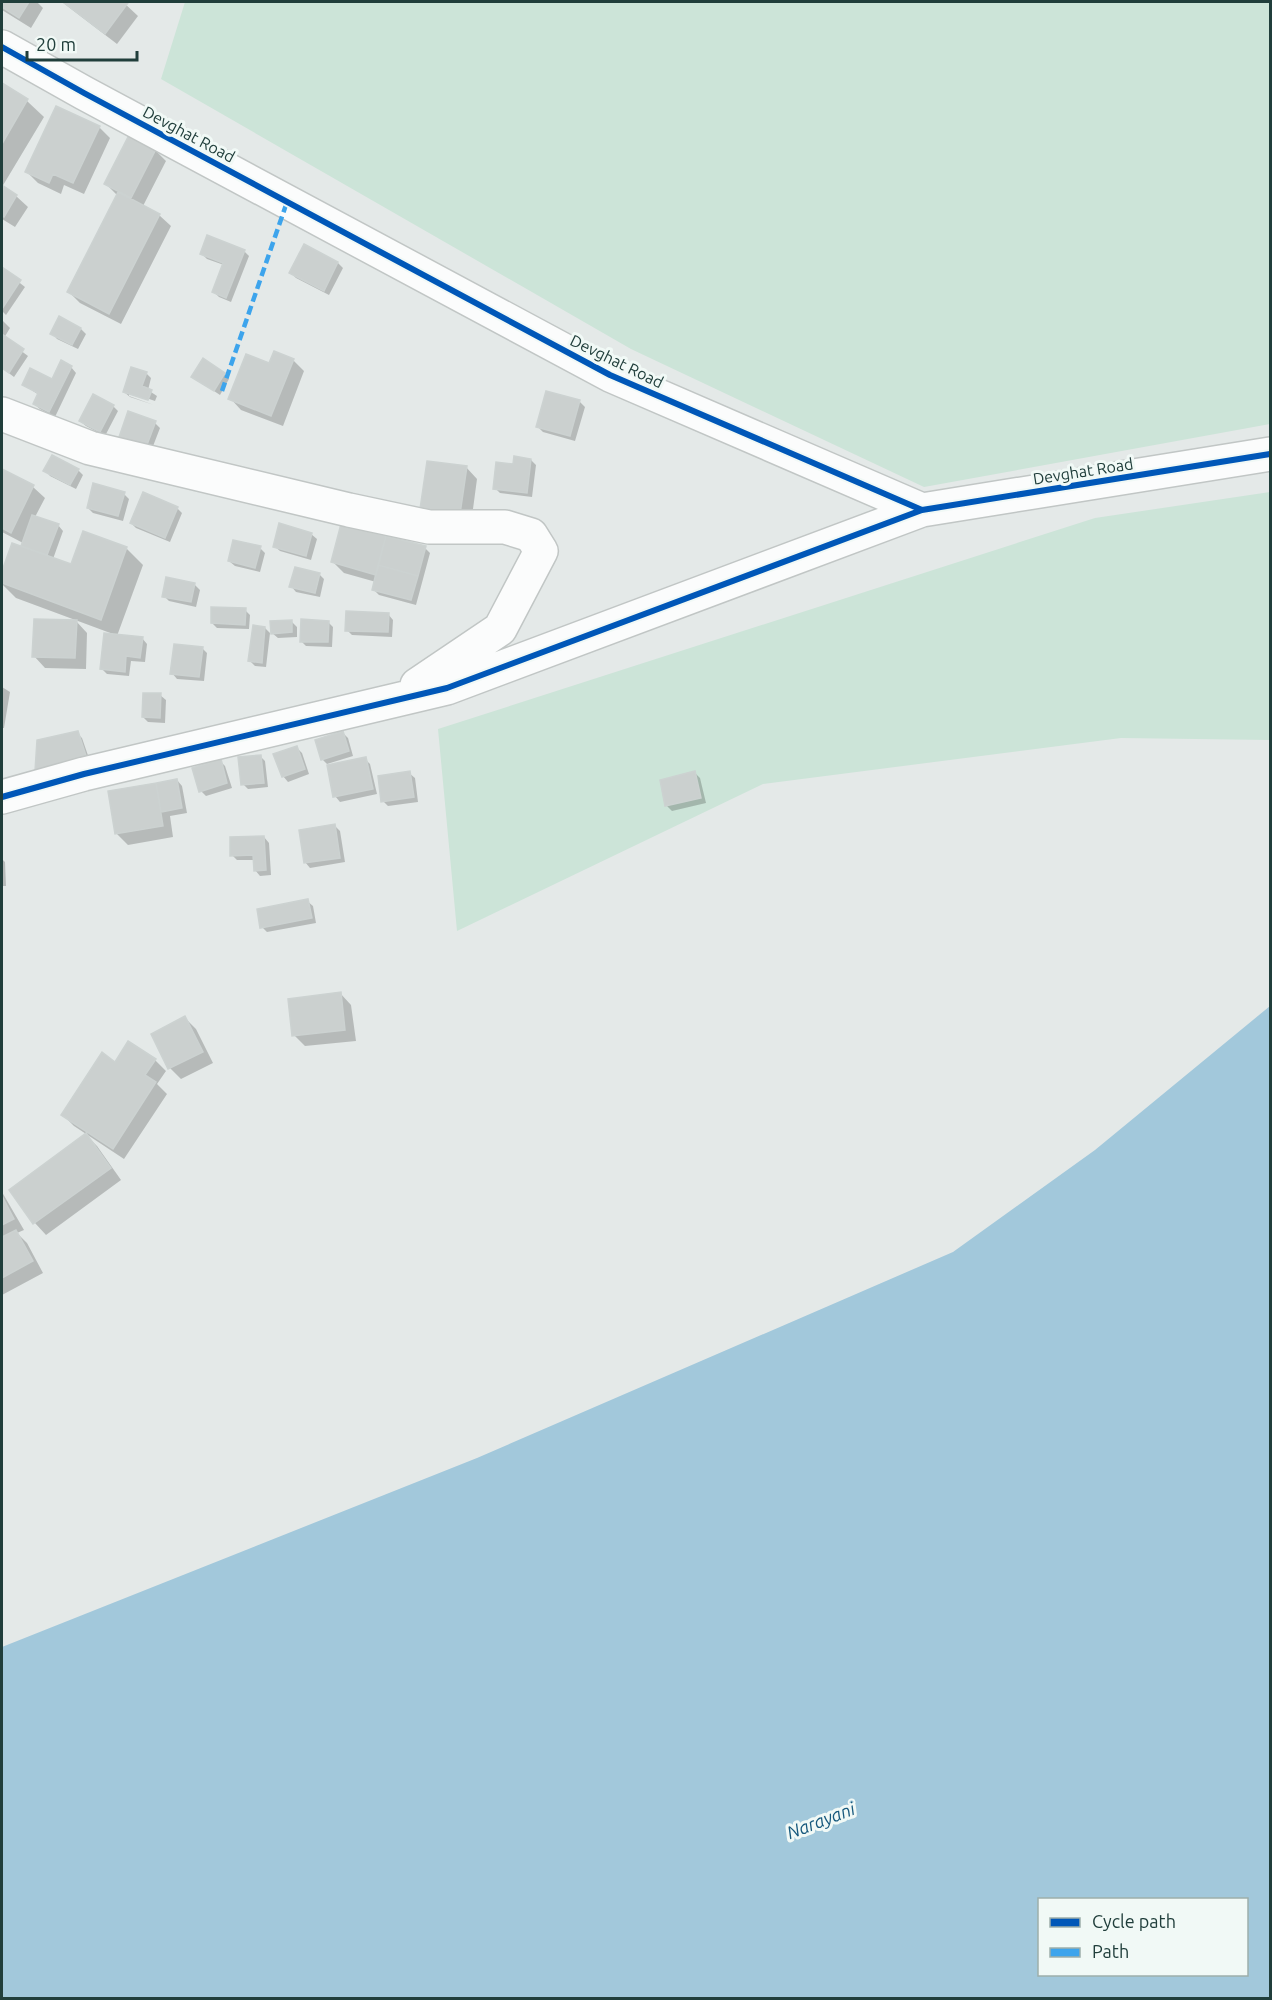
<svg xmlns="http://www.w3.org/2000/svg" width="1272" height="2000" font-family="Ubuntu,sans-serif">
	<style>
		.green { fill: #cce4d8 }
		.water { fill: #a2c8db; fill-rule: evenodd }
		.shadow { fill: #0003 }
		.building { fill: #cbd0cf; stroke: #ccd2d1; stroke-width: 1.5 }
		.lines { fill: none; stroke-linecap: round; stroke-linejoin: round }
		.minor-casing { stroke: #c1c6c5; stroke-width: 36 }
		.minor { stroke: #fbfcfc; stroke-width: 33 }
		.quiet { stroke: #3da4ec; stroke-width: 4.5; stroke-dasharray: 9 4.5; stroke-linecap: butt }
		.cycleway-casing { stroke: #f1f9f6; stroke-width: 10 }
		.cycleway { stroke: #0057b8; stroke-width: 6 }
		.labels { text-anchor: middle; stroke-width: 6; stroke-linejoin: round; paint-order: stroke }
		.street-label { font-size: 16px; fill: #203e3b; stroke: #f1f9f6 }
		.water-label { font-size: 18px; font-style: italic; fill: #17597d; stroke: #f1f9f6 }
	</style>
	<rect width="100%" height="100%" fill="#e4e9e8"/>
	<path class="green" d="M185 2H1270V424L924 487 631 349 161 79Z
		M1270 492V740L1121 738 763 784 457 931 438 729 1095 518Z"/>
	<path class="water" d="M1270 1006V1998H2V1647L477 1458 953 1252 1095 1150ZM1040 1900H1246V1974H1040Z"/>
	<path class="shadow" d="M2 2H37L43 8 31 28 2 10Z
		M62 2H123L138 16 117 44Z
		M2 85 27 101 44 117 2 187 16 196 28 207 15 227 2 219Z
		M99 127 110 138 84 194 64 185 61 194 38 183 27 172Z
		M155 150 166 161 143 206 159 215 171 226 121 324 80 303 69 292 117 195 106 184Z
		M305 246 338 263 343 268 329 295 296 278 291 273Z
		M244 251 249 256 231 302 219 297 213 291 224 265 207 259 201 253Z
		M2 269 25 287 6 315 2 311Z
		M60 318 81 329 86 334 78 349 57 339 52 333Z
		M2 320 10 328 4 338 28 356 14 377 2 368Z
		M293 360 304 371 283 426 241 410 230 398 270 365Z
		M71 367 76 373 55 417 40 409 34 404 39 395 24 385 52 381Z
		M146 373 151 378 148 390 157 396 155 401 129 392V396L154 405 130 397 124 392Z
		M224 374 229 379 220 395 193 377Z
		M579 401 585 407 575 441 543 432 538 427Z
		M113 406 118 411 105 436 86 426 80 421Z
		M155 423 160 428 150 454 125 444Z
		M531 460 536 465 532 497 500 493 495 488Z
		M466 467 477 479 471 524 422 508Z
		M45 470H78L83 475 76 489 50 476Z
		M2 471 33 487 45 498 35 517 58 525 63 531 53 559 72 566 126 548 143 565 117 636 142 638 147 644 145 662 131 661 129 676 107 674 101 668 113 634 16 598 2 584V576L13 544 22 548 23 543 2 532Z
		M124 494 129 499 123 521 93 513 88 508Z
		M177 508 182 513 170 542 136 528 131 523Z
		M311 534 317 539 311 560 280 551 274 546Z
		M260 548 265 553 260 572 235 566 229 561Z
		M425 548 430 553 416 605 379 595 374 590 376 582 344 573 333 562Z
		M319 574 324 579 320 597 296 592 291 586Z
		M194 584 200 590 196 607 169 601 164 596Z
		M245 610 250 615 249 629 217 628 212 623Z
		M388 614 393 620 392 637 352 635 347 630Z
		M76 621 87 633 86 669 45 668 34 656Z
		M291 621 297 627V637L278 638 272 633Z
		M328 622 333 627 332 647 306 646 301 641Z
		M265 628 270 633 266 667 255 666 250 661Z
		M202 648 207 653 204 681 177 679 172 673Z
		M2 687 10 692 4 728H2Z
		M160 695 166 700 165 723 148 722 143 717Z
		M77 733 82 738 92 767 41 775Z
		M343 733 348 738 353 756 327 764 322 759Z
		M296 747 302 753 309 774 288 782 283 776Z
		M260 756 265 761 268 787 248 789 243 784Z
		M365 759 370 764 377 794 340 802 335 796Z
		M220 761 225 766 232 788 206 796 201 791Z
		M409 773 415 778 418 802 388 806 383 801Z
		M695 773 700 778 706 803 672 811 667 806Z
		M177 780 182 786 187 813 170 816 173 837 128 845 116 833 109 792Z
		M335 826 340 831 345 862 310 868 305 862Z
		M264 837 269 843 271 875 260 876 255 870V860H237L232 855Z
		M2 859 5 862 6 886H2Z
		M307 901 313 906 316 923 267 932 262 927Z
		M340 993 351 1005 356 1041 305 1046 294 1035Z
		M185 1018 196 1029 213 1063 181 1079 170 1068Z
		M155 1060 166 1071 157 1084 167 1094 124 1159 74 1126 63 1115 116 1064Z
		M86 1135 97 1146 121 1180 46 1235 35 1223 11 1190Z
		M2 1192 24 1230 17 1233 27 1243 43 1273 2 1295Z"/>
	<path class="building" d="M2 2H29L19 18 2 7Z
		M63 2H125L128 3 105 34Z
		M2 83 28 99 2 144Z
		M56 106 100 126 73 183 53 174 49 183 25 172Z
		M129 135 156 149 131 198 104 184Z
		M2 185 17 195 4 217 2 216Z
		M118 192 160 214 109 314 67 292Z
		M207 235 245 250 226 298 212 292 223 263 200 254Z
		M304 244 338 262 324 291 289 273Z
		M2 267 21 280 2 309Z
		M59 316 81 328 72 345 50 334Z
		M2 334 24 349 9 373 2 368Z
		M274 351 294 359 271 416 228 399 246 354 269 363Z
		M203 358 225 373 214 391 191 377Z
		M61 360 72 366 49 412 33 404 38 393 22 385 30 368 52 379Z
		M131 367 147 372 142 386 152 390 148 400 123 392Z
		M546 391 580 400 570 436 536 427Z
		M93 394 114 405 100 432 79 421Z
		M128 411 156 421 145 450 118 440Z
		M52 455 79 469 70 485 43 471Z
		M514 456 531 459 527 493 493 489 496 462 513 464Z
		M427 461 467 466 460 514 420 509Z
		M2 469 34 485 11 533 2 528Z
		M93 483 125 492 118 516 87 508Z
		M143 492 178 507 165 538 130 523Z
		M32 515 59 524 47 555 21 546Z
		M279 523 312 533 306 556 273 547Z
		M341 524 386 536 376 575 331 562Z
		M83 531 127 547 101 620 2 583V571L12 543 71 564Z
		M386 536 426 546 418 576 378 565Z
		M233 540 261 546 255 568 228 561Z
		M378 565 418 576 411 600 372 590Z
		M295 567 320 573 315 593 289 587Z
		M166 577 195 583 191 602 162 597Z
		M211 607 246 608 245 625 211 623Z
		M346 611 389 613 388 632 345 631Z
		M34 619 77 620 75 658 32 657Z
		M301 619 329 621 328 642H300Z
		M292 620V632L271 634 270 621Z
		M253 625 265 627 262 663 248 661Z
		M104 633 143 637 140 658 126 656 125 672 100 669Z
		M174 644 203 647 199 677 170 674Z
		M143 693H161L160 718 142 717Z
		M78 731 88 762 35 771 37 740Z
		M343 731 349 751 321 760 315 740Z
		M297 746 305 769 282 777 273 754Z
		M261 755 264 783 241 785 238 757Z
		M366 757 373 789 333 797 327 765Z
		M221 759 227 783 199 792 192 768Z
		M410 771 414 797 381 802 378 776Z
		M695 771 701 798 665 806 660 780Z
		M177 779 182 808 161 812 156 783Z
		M156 783 163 826 115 834 108 791Z
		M335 824 340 858 304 863 299 830Z
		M264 836 266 870 254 871 253 855 230 856V837Z
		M308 899 312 918 260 928 257 909Z
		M341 992 345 1030 292 1036 288 999Z
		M185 1016 203 1052 168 1069 151 1034Z
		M128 1041 156 1059 145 1075 156 1082 113 1149 61 1115 102 1052 115 1062Z
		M86 1133 111 1168 33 1224 9 1190Z
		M2 1196 14 1219 2 1225Z
		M16 1230 33 1261 2 1278V1237Z"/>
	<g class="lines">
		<g class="minor-casing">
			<path id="minor" d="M2 47 84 93 610 375 922 510 1270 454
				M2 414 90 448 349 510 429 527H505L531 535 541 551 500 629 417 685
				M2 797 84 774 447 688 922 510"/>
		</g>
		<use href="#minor" class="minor"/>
		<path class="quiet" d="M222 391 287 202"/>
		<g class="cycleway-casing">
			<path id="cycleway" d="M2 47 84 93 610 375 922 510 1270 454
				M2 797 84 774 447 688 922 510"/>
		</g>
		<use href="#cycleway" class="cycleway"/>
	</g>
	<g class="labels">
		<g class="street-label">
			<text transform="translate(189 134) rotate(28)" y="6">Devghat Road</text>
			<text transform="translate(617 361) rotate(26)" y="6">Devghat Road</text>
			<text transform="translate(1083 471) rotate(-9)" y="6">Devghat Road</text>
		</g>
		<g class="water-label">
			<text transform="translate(821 1821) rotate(-21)" y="6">Narayani</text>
		</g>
	</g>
	<rect width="1272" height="2000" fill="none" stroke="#203e3b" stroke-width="6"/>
	<rect x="1038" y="1898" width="210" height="78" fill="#f1f9f6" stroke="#9daeab" stroke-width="1.5"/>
	<rect x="1050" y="1918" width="30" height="9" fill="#0057b8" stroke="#9daeab" stroke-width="1.5"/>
	<text x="1092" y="1928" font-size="18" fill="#203e3b">Cycle path</text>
	<rect x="1050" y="1948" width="30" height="9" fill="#3da4ec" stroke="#9daeab" stroke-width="1.5"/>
	<text x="1092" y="1958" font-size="18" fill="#203e3b">Path</text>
	<path d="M27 51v9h110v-9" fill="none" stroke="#203e3b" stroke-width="3"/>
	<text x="36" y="51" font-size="18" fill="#203e3b" stroke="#f1f9f6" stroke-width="4.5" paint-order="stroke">20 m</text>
</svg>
